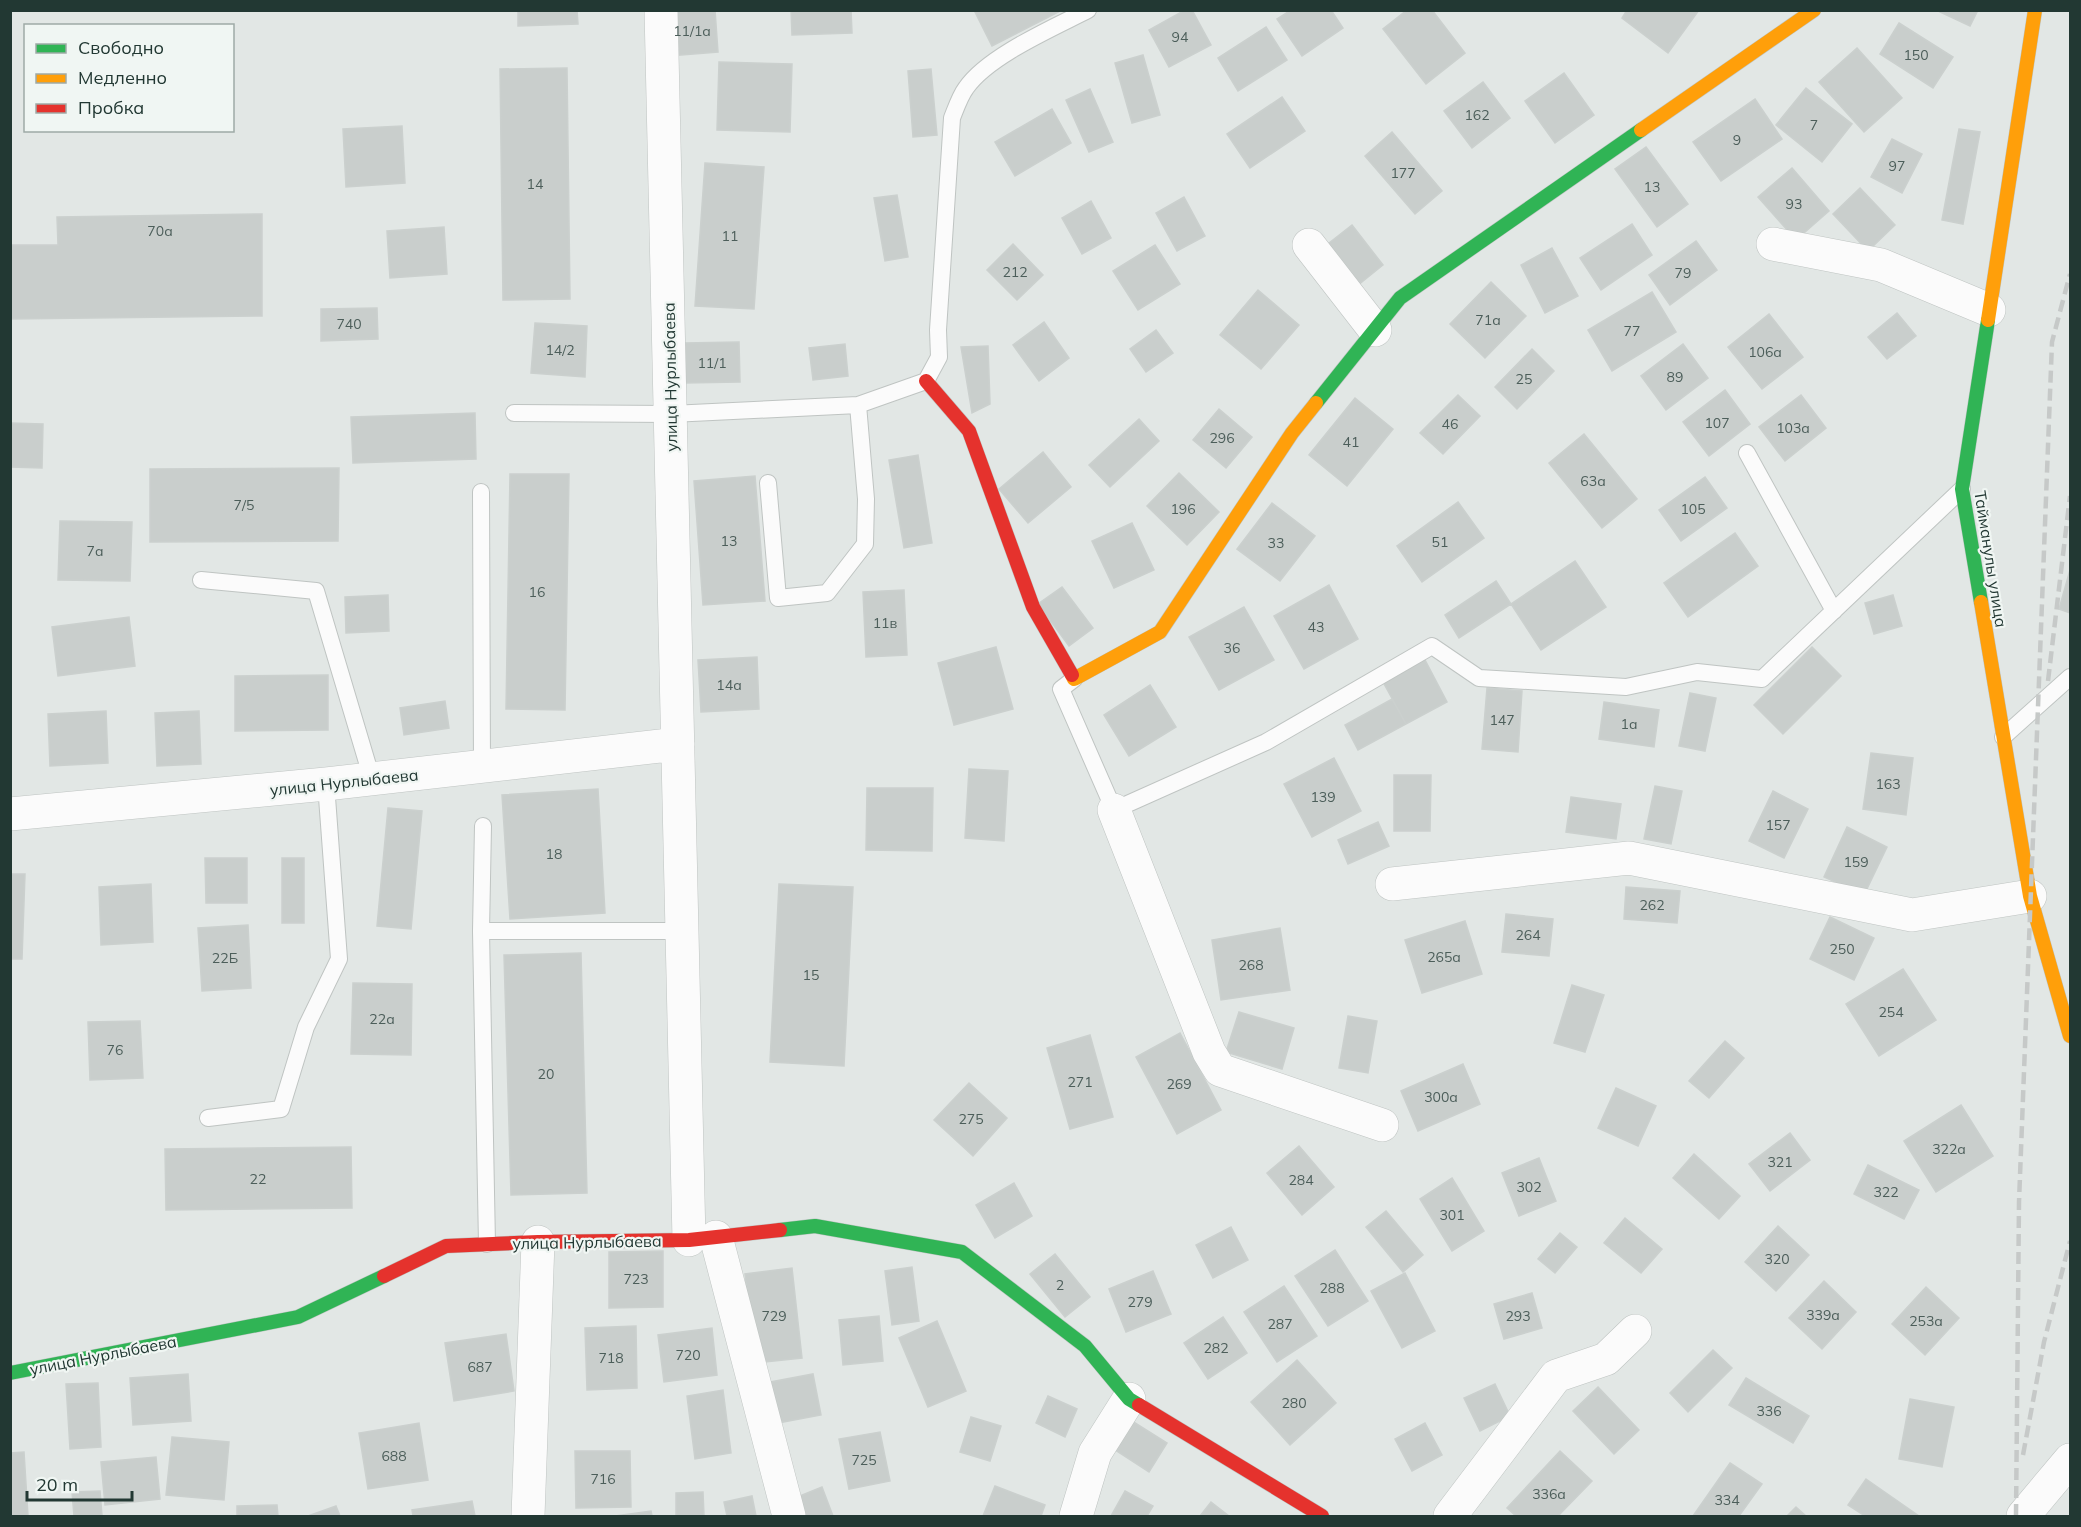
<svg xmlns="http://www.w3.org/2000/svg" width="2081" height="1527" font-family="Mulish,sans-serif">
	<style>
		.building { fill: #c9cecc; stroke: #cbd0ce; stroke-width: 1.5 }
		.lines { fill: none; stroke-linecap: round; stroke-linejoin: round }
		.lane-casing { stroke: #bfc4c2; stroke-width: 18 }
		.street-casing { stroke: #bfc4c2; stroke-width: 34 }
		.fast-casing { stroke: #bec5c2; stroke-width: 15 }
		.slow-casing { stroke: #bec5c2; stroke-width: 15 }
		.jam-casing { stroke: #bec5c2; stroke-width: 15 }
		.lane { stroke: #fbfbfb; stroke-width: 16 }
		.street { stroke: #fbfbfb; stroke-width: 33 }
		.fast { stroke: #30b455; stroke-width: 14 }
		.slow { stroke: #ff9f0a; stroke-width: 14 }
		.jam { stroke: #e5322d; stroke-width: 14 }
		.rail { stroke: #c6c9c8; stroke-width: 4.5; stroke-dasharray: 12 6; stroke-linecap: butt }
		.labels { text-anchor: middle; stroke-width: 4.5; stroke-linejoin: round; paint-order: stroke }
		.number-label { font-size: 14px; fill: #4c5e5a }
		.street-label { font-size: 16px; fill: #223833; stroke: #f0f6f3 }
	</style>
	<rect width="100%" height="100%" fill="#e2e7e5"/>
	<path class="building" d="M518 10H577L578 24 518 26Z
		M666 10H715L718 52 669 56Z
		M791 10H851L852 33 792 35Z
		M974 10H1062L992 46Z
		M1185 10H1192L1211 45 1169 67 1149 30Z
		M1291 10H1331L1343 28 1302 56 1277 19Z
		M1407 10H1432L1465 53 1426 84 1383 29Z
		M1627 10H1699L1668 53 1622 18Z
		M1936 10H1978L1970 26Z
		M1899 23 1953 57 1933 88 1880 54Z
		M1266 27 1287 60 1238 91 1218 58Z
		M1857 48 1902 98 1864 132 1819 82Z
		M1143 55 1160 115 1132 123 1115 63Z
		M719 62 792 64 790 132 717 130Z
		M567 68 570 299 503 300 500 69Z
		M931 69 937 135 913 137 908 71Z
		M1564 73 1594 115 1555 143 1525 101Z
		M1483 82 1510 118 1472 148 1444 111Z
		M1806 88 1852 124 1822 162 1776 125Z
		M1090 89 1113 142 1089 152 1066 100Z
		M1282 97 1305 131 1250 168 1227 134Z
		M1755 99 1782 139 1721 181 1693 142Z
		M1052 109 1071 143 1015 176 995 142Z
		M402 126 405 183 346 187 343 129Z
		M1959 129 1980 132 1963 224 1942 220Z
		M1392 132 1442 191 1415 214 1365 156Z
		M1892 139 1922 154 1902 193 1871 177Z
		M10 145 11 245H58L57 217 262 214V316L10 319Z
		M1646 147 1688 204 1657 227 1615 169Z
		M705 163 764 167 754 309 695 306Z
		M1792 168 1829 211 1796 240 1758 197Z
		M1860 188 1895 225 1868 251 1833 214Z
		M897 195 908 257 885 261 874 198Z
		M1184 197 1205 236 1177 251 1156 213Z
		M1091 201 1111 238 1082 254 1062 218Z
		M1632 224 1652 255 1601 290 1580 258Z
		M1352 225 1383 265 1352 290 1320 250Z
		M444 227 447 274 390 278 387 231Z
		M1696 241 1717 270 1670 305 1649 275Z
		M1013 244 1043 275 1017 300 987 270Z
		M1155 245 1180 284 1138 310 1113 271Z
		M1552 248 1578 296 1545 313 1521 265Z
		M1491 282 1526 316 1485 358 1450 324Z
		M1258 290 1299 325 1261 369 1220 335Z
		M1652 292 1676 332 1612 371 1588 330Z
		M377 308 378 339 321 341V309Z
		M1897 313 1916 336 1887 359 1868 337Z
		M1769 314 1803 357 1762 389 1728 347Z
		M1044 322 1069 358 1039 381 1013 345Z
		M535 323 587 326 585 377 531 373Z
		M1156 330 1173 353 1146 372 1130 349Z
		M739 342 740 382 684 383V343Z
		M845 344 848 376 813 380 809 348Z
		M1683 344 1708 378 1666 410 1641 376Z
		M988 346 990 404 972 413 961 347Z
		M1532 349 1554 371 1517 409 1495 387Z
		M1725 390 1750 424 1709 456 1683 422Z
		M1458 395 1480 416 1443 454 1420 433Z
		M1801 395 1826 428 1785 461 1759 427Z
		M1355 398 1393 429 1347 486 1309 455Z
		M1219 409 1252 437 1226 468 1193 440Z
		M475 413 476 459 353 463 351 417Z
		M1139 419 1159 441 1110 487 1089 465Z
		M10 423 43 424 42 468 10 467Z
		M1584 434 1637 499 1602 528 1549 463Z
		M1043 452 1071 487 1028 523 999 489Z
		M918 455 932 543 904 548 889 460Z
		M339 468 338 541 150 542V469Z
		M1179 473 1219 512 1187 545 1147 506Z
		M510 474H569L565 710 506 709Z
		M755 476 765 601 703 605 694 481Z
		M1705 477 1727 508 1681 541 1659 510Z
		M1458 502 1484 538 1422 582 1397 546Z
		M1272 503 1315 536 1280 581 1237 549Z
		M60 521 132 522 130 581 58 580Z
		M1132 523 1154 570 1114 588 1092 541Z
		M1735 533 1758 566 1688 617 1664 583Z
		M1575 561 1606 607 1541 650 1511 604Z
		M2070 570V613L2059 609Z
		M1496 581 1511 604 1459 638 1445 615Z
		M1329 585 1358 639 1304 669 1274 616Z
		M1062 587 1093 628 1069 646 1038 604Z
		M904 590 907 655 866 657 863 592Z
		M388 595 389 631 346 633 345 597Z
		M1893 595 1902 626 1874 634 1865 603Z
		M1244 607 1274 660 1219 690 1189 637Z
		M129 617 135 666 58 676 52 627Z
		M996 647 1013 709 954 725 938 663Z
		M1812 647 1841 676 1783 734 1754 705Z
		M757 657 759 709 701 712 698 660Z
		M1424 658 1447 702 1406 724 1382 680Z
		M328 675V730L235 731V676Z
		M1150 685 1176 727 1129 756 1104 715Z
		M1487 688 1522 691 1518 752 1482 749Z
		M1690 693 1716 698 1705 751 1679 746Z
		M1392 699 1406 724 1358 750 1345 725Z
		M445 701 449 728 404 735 400 708Z
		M1604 702 1659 710 1654 747 1599 739Z
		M106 711 108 763 50 766 48 714Z
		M199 711 201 764 157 766 155 713Z
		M1871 753 1913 758 1906 815 1863 809Z
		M1334 758 1361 811 1312 837 1284 784Z
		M969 769 1008 771 1004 841 965 838Z
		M1394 775H1431L1430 831H1394Z
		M1655 786 1682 791 1671 844 1644 839Z
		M867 788H933L932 851 866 850Z
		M598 789 605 913 510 919 502 795Z
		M1773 791 1808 809 1784 858 1749 841Z
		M1571 797 1621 804 1616 839 1566 832Z
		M388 808 422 811 411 929 377 926Z
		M1378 822 1389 846 1348 864 1338 840Z
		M1847 827 1887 847 1864 895 1824 877Z
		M205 858H247V903H206Z
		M282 858H304V923H282Z
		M10 874H25L22 959H10Z
		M151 884 153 942 101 945 99 887Z
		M779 884 853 887 844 1066 770 1062Z
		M1626 887 1680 891 1677 923 1624 919Z
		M1506 914 1553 919 1549 956 1502 952Z
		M1830 917 1874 938 1854 980 1810 959Z
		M1465 921 1482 974 1422 993 1405 940Z
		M248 925 251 988 202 991 198 928Z
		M1280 928 1290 990 1221 1000 1212 940Z
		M581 953 587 1193 511 1195 504 955Z
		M1903 969 1936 1020 1879 1056 1846 1004Z
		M353 983 412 984 411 1055 351 1054Z
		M1572 985 1604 995 1585 1052 1554 1043Z
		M1239 1012 1294 1028 1282 1069 1226 1052Z
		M1348 1016 1377 1021 1368 1073 1339 1068Z
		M140 1021 143 1078 90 1080 88 1022Z
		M1180 1033 1221 1110 1177 1134 1136 1057Z
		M1090 1035 1113 1117 1070 1129 1047 1048Z
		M1725 1041 1744 1058 1709 1098 1689 1081Z
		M1463 1064 1480 1104 1418 1131 1401 1091Z
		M969 1083 1007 1118 973 1156 934 1120Z
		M1616 1088 1656 1106 1638 1146 1598 1128Z
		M1961 1105 1993 1156 1936 1192 1904 1141Z
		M1790 1133 1810 1160 1770 1191 1749 1164Z
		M1299 1146 1334 1187 1302 1215 1267 1173Z
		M351 1147 352 1208 166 1210 165 1149Z
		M1694 1154 1740 1196 1719 1219 1673 1178Z
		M1539 1158 1556 1201 1519 1216 1502 1173Z
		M1868 1165 1919 1190 1904 1219 1854 1194Z
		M1452 1178 1484 1231 1452 1251 1420 1199Z
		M1014 1183 1032 1216 995 1238 976 1205Z
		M1386 1211 1423 1255 1403 1272 1366 1227Z
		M1625 1218 1662 1249 1641 1273 1604 1243Z
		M1778 1226 1809 1255 1776 1291 1745 1262Z
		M1231 1227 1248 1260 1213 1278 1196 1245Z
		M1560 1233 1577 1247 1555 1273 1538 1259Z
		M1335 1250 1368 1301 1328 1326 1295 1276Z
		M663 1251V1307L609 1308V1252Z
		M1055 1254 1090 1297 1065 1317 1030 1274Z
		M912 1267 919 1321 892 1325 885 1271Z
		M792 1268 802 1358 755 1363 745 1274Z
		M1153 1271 1171 1314 1126 1332 1109 1289Z
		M1405 1273 1435 1331 1402 1348 1371 1291Z
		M1824 1281 1856 1312 1822 1349 1789 1318Z
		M1284 1286 1317 1336 1277 1362 1244 1312Z
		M1926 1287 1959 1318 1925 1355 1892 1324Z
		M1532 1293 1542 1328 1504 1339 1494 1304Z
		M879 1316 883 1361 843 1365 839 1320Z
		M1223 1317 1247 1353 1208 1379 1184 1343Z
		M937 1321 966 1391 928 1407 899 1338Z
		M636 1326 637 1388 587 1390 585 1328Z
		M712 1328 717 1375 664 1382 658 1335Z
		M506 1334 514 1391 454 1401 445 1343Z
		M1713 1350 1732 1368 1688 1412 1670 1393Z
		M1297 1360 1336 1403 1290 1445 1251 1402Z
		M188 1374 191 1421 133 1425 130 1378Z
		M813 1374 821 1415 767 1425 760 1384Z
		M1746 1378 1809 1416 1793 1443 1729 1405Z
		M98 1383 101 1447 70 1449 66 1384Z
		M1495 1384 1510 1416 1480 1431 1464 1398Z
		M1598 1387 1639 1430 1614 1454 1573 1411Z
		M723 1390 731 1453 695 1459 687 1396Z
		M1048 1396 1077 1409 1065 1437 1036 1423Z
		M1910 1399 1954 1407 1942 1467 1899 1459Z
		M1124 1416 1167 1443 1149 1472 1106 1444Z
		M971 1417 1001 1426 990 1461 960 1452Z
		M419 1423 428 1480 368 1489 359 1433Z
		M1425 1423 1442 1455 1412 1471 1395 1439Z
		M880 1432 890 1481 849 1489 839 1439Z
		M172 1437 229 1442 224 1500 166 1495Z
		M575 1451H630L631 1507 576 1508Z
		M1560 1451 1592 1481 1558 1516H1516L1507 1508Z
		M24 1452 28 1516H10V1453Z
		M156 1457 160 1499 105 1505 101 1462Z
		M1730 1463 1762 1484 1739 1516H1693Z
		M1866 1479 1919 1516H1865L1848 1505Z
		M995 1486 1045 1505 1041 1516H983Z
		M822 1487 833 1516H796L790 1500Z
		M100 1491 102 1516H74L72 1492Z
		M1125 1491 1153 1506 1147 1516H1111Z
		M703 1492 704 1516H676V1493Z
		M752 1496 756 1516H727L724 1502Z
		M472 1501 475 1516H413L412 1510Z
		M1211 1502 1229 1516H1200Z
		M277 1505 278 1516H237V1506Z
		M336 1506 340 1516H308Z
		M1796 1507 1806 1516H1787Z
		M651 1511 652 1516H615Z"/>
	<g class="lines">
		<g class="lane-casing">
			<path id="lane" d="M514 413 671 414 858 405 926 381 939 357 938 330 952 118C956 108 960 96 966 88 988 56 1053 28 1088 10
				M1747 453 1834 611
				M768 483 778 598 827 593 865 544 866 499 858 405
				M481 492 482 767
				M201 580 316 591 372 779
				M1074 679 1061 689 1114 810 1266 742 1432 646 1479 678 1626 687 1697 672 1762 679 1962 489
				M2003 737 2070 677
				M483 826 481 931 487 1244
				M481 931H682
				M208 1118 281 1109 306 1027 339 959 326 784"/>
		</g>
		<g class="street-casing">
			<path id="street" d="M661 10 689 1240
				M1773 244 1881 265 1989 310
				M1309 245 1375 330
				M1114 810 1209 1052 1220 1070 1382 1125
				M10 814 326 784 678 744
				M1392 884 1629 858 1912 915 2030 896
				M716 1237 789 1516
				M528 1516 538 1242
				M1076 1516 1095 1453 1129 1399
				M1450 1516 1556 1376 1606 1359 1635 1331
				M2023 1516 2070 1460"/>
		</g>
		<g class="fast-casing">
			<path id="fast" d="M1316 403 1400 298 1641 130
				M1981 602 1962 489 1988 320
				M780 1230 815 1226 962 1252 1085 1346 1129 1399 1139 1405
				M10 1373 298 1317 384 1276"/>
		</g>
		<g class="slow-casing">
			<path id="slow" d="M1641 130 1814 10
				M1988 320 2035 10
				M1981 602 2030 896 2070 1036
				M1072 675 1074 679 1160 632 1292 433 1316 403"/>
		</g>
		<g class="jam-casing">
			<path id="jam" d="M926 381 969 431 1033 607 1072 675
				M384 1276 446 1246 538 1242 689 1240 780 1230
				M1139 1405 1322 1516"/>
		</g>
		<use href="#lane" class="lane"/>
		<use href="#street" class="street"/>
		<use href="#fast" class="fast"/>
		<use href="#slow" class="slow"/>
		<use href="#jam" class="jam"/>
		<path class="rail" d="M2048 681 2070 496
			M2023 1455 2044 1342 2070 1241
			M2016 1516 2019 1202 2052 342 2070 274"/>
	</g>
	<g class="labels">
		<g class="number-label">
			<text x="692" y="36">11/1а</text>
			<text x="1180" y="42">94</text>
			<text x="1916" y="60">150</text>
			<text x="1477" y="120">162</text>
			<text x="1814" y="130">7</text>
			<text x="1737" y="145">9</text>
			<text x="1897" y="171">97</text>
			<text x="1403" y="178">177</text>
			<text x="535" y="189">14</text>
			<text x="1652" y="192">13</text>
			<text x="1794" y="209">93</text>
			<text x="160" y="236">70а</text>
			<text x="730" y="241">11</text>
			<text x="1015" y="277">212</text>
			<text x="1683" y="278">79</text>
			<text x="1488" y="325">71а</text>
			<text x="349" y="329">740</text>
			<text x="1632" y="336">77</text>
			<text x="560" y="355">14/2</text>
			<text x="1765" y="357">106а</text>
			<text x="712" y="368">11/1</text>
			<text x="1675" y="382">89</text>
			<text x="1524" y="384">25</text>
			<text x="1717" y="428">107</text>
			<text x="1450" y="429">46</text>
			<text x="1793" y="433">103а</text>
			<text x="1222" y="443">296</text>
			<text x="1351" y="447">41</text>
			<text x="1593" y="486">63а</text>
			<text x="244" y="510">7/5</text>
			<text x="1183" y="514">196</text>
			<text x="1693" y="514">105</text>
			<text x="729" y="546">13</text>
			<text x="1440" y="547">51</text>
			<text x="1276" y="548">33</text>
			<text x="95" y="556">7а</text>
			<text x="537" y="597">16</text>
			<text x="885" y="628">11в</text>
			<text x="1316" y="632">43</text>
			<text x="1232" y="653">36</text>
			<text x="729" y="690">14а</text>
			<text x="1502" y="725">147</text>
			<text x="1629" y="729">1а</text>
			<text x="1888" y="789">163</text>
			<text x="1323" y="802">139</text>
			<text x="1778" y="830">157</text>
			<text x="554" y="859">18</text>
			<text x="1856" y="867">159</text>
			<text x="1652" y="910">262</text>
			<text x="1528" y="940">264</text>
			<text x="1842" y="954">250</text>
			<text x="1444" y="962">265а</text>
			<text x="225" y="963">22Б</text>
			<text x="1251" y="970">268</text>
			<text x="811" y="980">15</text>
			<text x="1891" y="1017">254</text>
			<text x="382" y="1024">22а</text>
			<text x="115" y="1055">76</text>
			<text x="546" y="1079">20</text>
			<text x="1080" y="1087">271</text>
			<text x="1179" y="1089">269</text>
			<text x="1441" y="1102">300а</text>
			<text x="971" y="1124">275</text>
			<text x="1949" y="1154">322а</text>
			<text x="1780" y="1167">321</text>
			<text x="258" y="1184">22</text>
			<text x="1301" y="1185">284</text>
			<text x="1529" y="1192">302</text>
			<text x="1886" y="1197">322</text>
			<text x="1452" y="1220">301</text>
			<text x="1777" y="1264">320</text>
			<text x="636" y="1284">723</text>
			<text x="1060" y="1290">2</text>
			<text x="1332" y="1293">288</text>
			<text x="1140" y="1307">279</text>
			<text x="1823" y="1320">339а</text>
			<text x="774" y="1321">729</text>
			<text x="1518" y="1321">293</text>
			<text x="1926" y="1326">253а</text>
			<text x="1280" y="1329">287</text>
			<text x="1216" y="1353">282</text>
			<text x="688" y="1360">720</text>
			<text x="611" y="1363">718</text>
			<text x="480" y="1372">687</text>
			<text x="1294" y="1408">280</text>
			<text x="1769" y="1416">336</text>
			<text x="394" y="1461">688</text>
			<text x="864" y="1465">725</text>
			<text x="603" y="1484">716</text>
			<text x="1549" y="1499">336а</text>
			<text x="1727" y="1505">334</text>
		</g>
		<g class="street-label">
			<text transform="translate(670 377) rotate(-91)" y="6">улица Нурлыбаева</text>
			<text transform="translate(1991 559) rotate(81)" y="6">Тайманулы улица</text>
			<text transform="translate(344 782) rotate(-6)" y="6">улица Нурлыбаева</text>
			<text transform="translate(587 1242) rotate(-1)" y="6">улица Нурлыбаева</text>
			<text transform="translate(103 1355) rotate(-11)" y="6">улица Нурлыбаева</text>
		</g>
	</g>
	<rect width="2081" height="1527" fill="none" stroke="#223833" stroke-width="24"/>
	<rect x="24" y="24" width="210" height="108" fill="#f0f6f3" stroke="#9eaaa6" stroke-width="1.5"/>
	<rect x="36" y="44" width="30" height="9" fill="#30b455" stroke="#9eaaa6" stroke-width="1.5"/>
	<text x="78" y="54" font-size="18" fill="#223833">Свободно</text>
	<rect x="36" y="74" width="30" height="9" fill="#ff9f0a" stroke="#9eaaa6" stroke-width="1.5"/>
	<text x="78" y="84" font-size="18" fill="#223833">Медленно</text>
	<rect x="36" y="104" width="30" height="9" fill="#e5322d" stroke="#9eaaa6" stroke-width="1.5"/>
	<text x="78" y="114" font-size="18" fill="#223833">Пробка</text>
	<path d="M27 1491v9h105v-9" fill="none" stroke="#223833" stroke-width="3"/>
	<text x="36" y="1491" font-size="18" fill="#223833" stroke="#f0f6f3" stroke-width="4.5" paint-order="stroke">20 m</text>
</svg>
